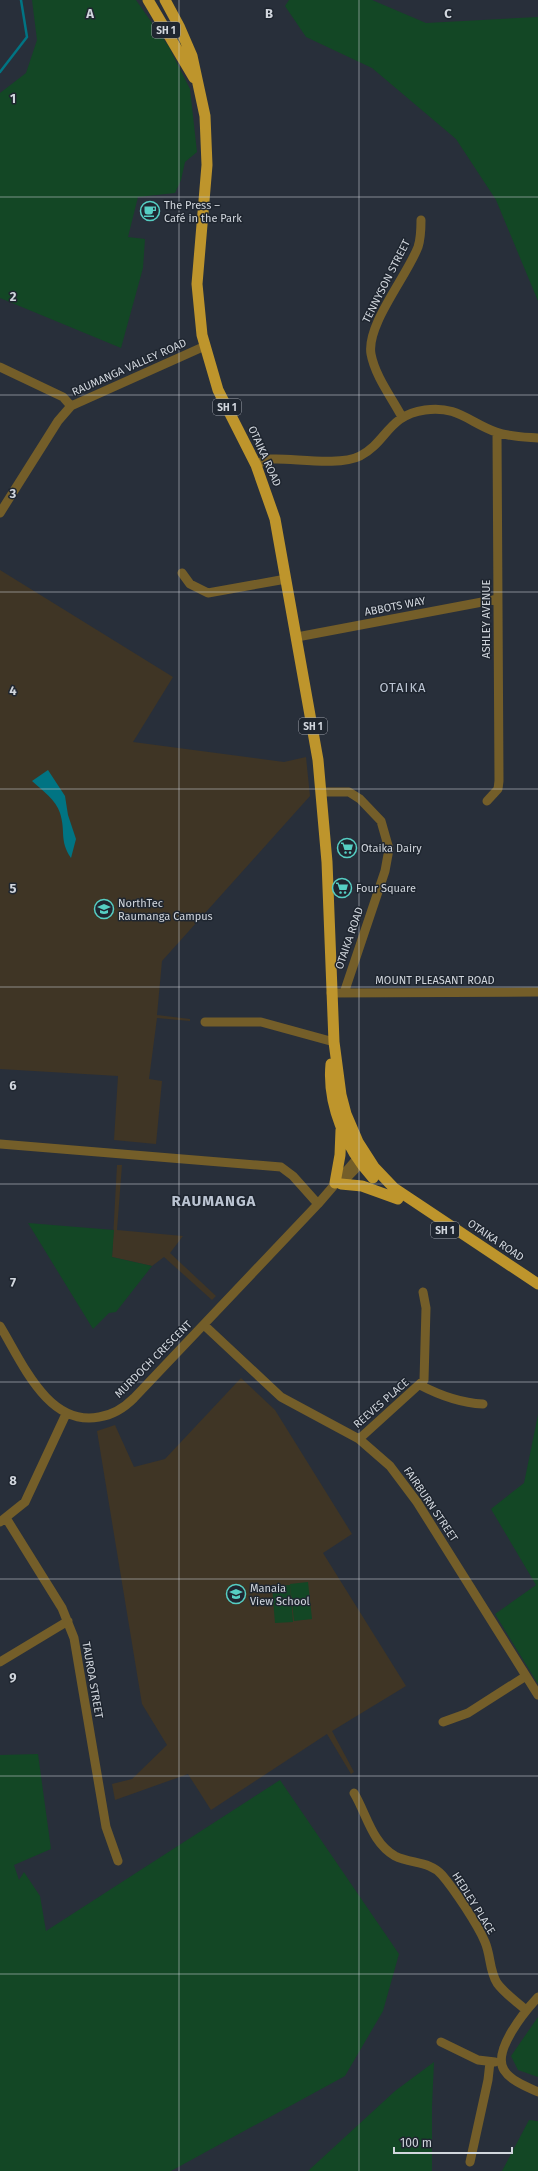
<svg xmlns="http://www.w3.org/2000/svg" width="538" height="2171" font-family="'Fira Sans',sans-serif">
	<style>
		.education { fill: #3f3525 }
		.green { fill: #134725 }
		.water { fill: #017483 }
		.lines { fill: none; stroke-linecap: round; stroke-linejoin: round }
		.stream { stroke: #017483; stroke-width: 2.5 }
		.minor { stroke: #745e29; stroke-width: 9 }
		.trunk { stroke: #be952c; stroke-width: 11 }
		.grid { fill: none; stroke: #d1d6dd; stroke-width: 1; stroke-opacity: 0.55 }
		.labels { text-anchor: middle; stroke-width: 3; stroke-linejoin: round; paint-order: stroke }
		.shield { fill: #1f2630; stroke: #9ca1a9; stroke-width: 1 }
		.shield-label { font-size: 10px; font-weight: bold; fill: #d1d6dd }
		.poi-label { font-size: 11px; fill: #d1d6dd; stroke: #1f2630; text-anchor: start }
		.street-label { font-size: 11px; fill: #d1d6dd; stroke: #1f2630 }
		.quarter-label { font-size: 13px; letter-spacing: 1px; fill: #bbc4d2; stroke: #1f2630 }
		.district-label { font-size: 15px; font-weight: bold; letter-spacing: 1px; fill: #bbc4d2; stroke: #1f2630 }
		.grid-label { font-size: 13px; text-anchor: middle; font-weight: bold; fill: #d1d6dd; stroke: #1f2630; stroke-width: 3; stroke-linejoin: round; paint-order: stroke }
	</style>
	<rect width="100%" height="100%" fill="#282f3a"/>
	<path class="education" d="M0 570 173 677 133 742 284 762 306 757 310 796 162 961 157 1015 190 1019V1021L157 1018 149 1079 162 1081 156 1144 114 1140 118 1076 0 1069Z
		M117 1165H122L117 1230 183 1236 170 1253 216 1296 212 1300 164 1257 152 1266 112 1257Z
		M241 1378 275 1410 352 1534 323 1553 406 1686 332 1731 354 1772 351 1774 327 1734 211 1810 188 1774 115 1800 112 1784 132 1779 167 1745 142 1704 97 1431 115 1425 134 1467 165 1459Z"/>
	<path class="green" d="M32 0H136L169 47 190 89 197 152 185 162 181 180 175 193 138 197 128 237 145 239 143 268 121 348 0 298V93L26 73 37 40Z
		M289 0H372L426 23 538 17V301L496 200 456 139 372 68 306 37 285 6Z
		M28 1223 114 1230 112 1257 152 1266 116 1312 109 1313 93 1329Z
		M538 1415V1684L495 1614 536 1585 491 1509 524 1483Z
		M308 1582 312 1619 294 1621 290 1584Z
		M290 1585 293 1622 275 1623 272 1587Z
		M38 1754 51 1849 14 1865 19 1880 24 1872 40 1896 46 1931 280 1780 399 1954 383 2011 345 2076 171 2171H0V1755Z
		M538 2017V2077L518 2070 511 2056Z
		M434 2062 432 2106V2171H308L395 2091Z
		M529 2120 538 2121V2171H502Z"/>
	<path class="water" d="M48 770 65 796 68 815 76 839 71 858C59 840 66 832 60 813 56 800 42 790 32 781Z"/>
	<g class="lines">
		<path class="stream" d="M0 72 27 37 21 0"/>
		<path class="minor" d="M0 367 63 397 71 406
			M402 417C392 398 375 376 371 354 366 325 407 276 418 247 421 238 421 229 421 220
			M256 465 267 459H276C299 459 340 466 360 456 387 442 388 415 425 410 457 405 470 423 496 432 510 437 524 437 538 438
			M0 513 58 421 71 406 205 346
			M182 573 190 584 208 593 286 579
			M297 637 498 599
			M322 792H349L360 799 381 821 389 849 385 871 344 993
			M487 801 498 789 499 781 497 433
			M331 993 538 992
			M205 1022H261L334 1042
			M0 1144 281 1167 293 1176 318 1204
			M342 1183 365 1159
			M204 1325 281 1397 359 1439 390 1466 417 1502 538 1695
			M0 1326C22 1362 48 1427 99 1417 113 1415 124 1408 134 1398L318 1204 355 1161 363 1157
			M420 1385C439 1395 462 1403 483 1404
			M359 1439 424 1380 426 1308 423 1292
			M6 1518 62 1608 74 1638 106 1827 118 1861
			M0 1522 25 1502 66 1414
			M0 1662 68 1621
			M443 1722 468 1713 526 1676
			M354 1793C367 1815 372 1843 395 1856 411 1864 430 1861 442 1875 454 1889 478 1925 485 1942 491 1956 489 1970 497 1983 505 1994 516 2001 526 2010
			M538 1997C525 2011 492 2051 504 2070 511 2081 527 2087 538 2092
			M441 2042 478 2060 495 2062
			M470 2162 488 2080 490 2062"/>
		<path class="trunk" d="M148 0 194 78
			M165 0 179 26 192 56 205 116 207 165 197 284 202 335 218 390 256 465 275 519 318 760 327 862 334 1042 341 1095 346 1114 358 1142 374 1167 394 1188 538 1284
			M331 1064C327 1104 346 1149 373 1178
			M335 1183 340 1155 341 1130
			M341 1184 362 1186 398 1199"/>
	</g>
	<path class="grid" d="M179 0V2171M359 0V2171M0 197H538M0 395H538M0 592H538M0 789H538M0 987H538M0 1184H538M0 1382H538M0 1579H538M0 1776H538M0 1974H538"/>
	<defs>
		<g id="cafe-ring" transform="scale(1)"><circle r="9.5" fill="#1f2630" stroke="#56cec3" stroke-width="1.5"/><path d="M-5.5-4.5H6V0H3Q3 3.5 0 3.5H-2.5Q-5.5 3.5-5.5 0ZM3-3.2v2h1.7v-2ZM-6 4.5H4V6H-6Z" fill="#56cec3"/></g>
		<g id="supermarket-ring" transform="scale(1)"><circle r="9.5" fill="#1f2630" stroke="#56cec3" stroke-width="1.5"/><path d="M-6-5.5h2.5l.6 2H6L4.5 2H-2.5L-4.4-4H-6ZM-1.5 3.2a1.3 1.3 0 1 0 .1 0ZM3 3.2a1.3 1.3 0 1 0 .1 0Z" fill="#56cec3"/></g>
		<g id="university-ring" transform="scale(1)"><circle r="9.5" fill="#1f2630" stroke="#56cec3" stroke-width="1.5"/><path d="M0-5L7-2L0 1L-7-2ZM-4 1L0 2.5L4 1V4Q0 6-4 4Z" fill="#56cec3"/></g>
		<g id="school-ring" transform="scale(1)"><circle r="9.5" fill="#1f2630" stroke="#56cec3" stroke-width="1.5"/><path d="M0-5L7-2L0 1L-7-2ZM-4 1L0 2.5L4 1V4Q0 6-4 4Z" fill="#56cec3"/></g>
	</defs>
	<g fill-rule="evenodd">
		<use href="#cafe-ring" x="150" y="211"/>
		<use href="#supermarket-ring" x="347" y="848"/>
		<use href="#supermarket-ring" x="342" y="888"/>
		<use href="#university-ring" x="104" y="909"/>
		<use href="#school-ring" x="236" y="1594"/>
	</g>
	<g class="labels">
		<g class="shield">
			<rect x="152" y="22" width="28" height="16" rx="3"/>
			<rect x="213" y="399" width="28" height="16" rx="3"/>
			<rect x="299" y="718" width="28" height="16" rx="3"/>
			<rect x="431" y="1222" width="28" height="16" rx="3"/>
		</g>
		<g class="shield-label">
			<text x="166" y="34">SH 1</text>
			<text x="227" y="411">SH 1</text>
			<text x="313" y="730">SH 1</text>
			<text x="445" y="1234">SH 1</text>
		</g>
		<g class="poi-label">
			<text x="164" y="209">The Press –<tspan x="164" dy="13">Café in the Park</tspan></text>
			<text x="361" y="852">Otaika Dairy</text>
			<text x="356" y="892">Four Square</text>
			<text x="118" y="907">NorthTec<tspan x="118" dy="13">Raumanga Campus</tspan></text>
			<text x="250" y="1592">Manaia<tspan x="250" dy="13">View School</tspan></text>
		</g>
		<g class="street-label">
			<text transform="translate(386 281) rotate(-63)" y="4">TENNYSON STREET</text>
			<text transform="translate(129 367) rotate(-24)" y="4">RAUMANGA VALLEY ROAD</text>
			<text transform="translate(265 456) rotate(66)" y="4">OTAIKA ROAD</text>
			<text transform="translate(395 606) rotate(-11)" y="4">ABBOTS WAY</text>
			<text transform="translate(486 619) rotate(-90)" y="4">ASHLEY AVENUE</text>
			<text transform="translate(349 938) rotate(-71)" y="4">OTAIKA ROAD</text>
			<text x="435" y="984">MOUNT PLEASANT ROAD</text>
			<text transform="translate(496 1240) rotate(34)" y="4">OTAIKA ROAD</text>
			<text transform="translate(153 1359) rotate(-45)" y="4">MURDOCH CRESCENT</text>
			<text transform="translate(381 1403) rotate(-41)" y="4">REEVES PLACE</text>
			<text transform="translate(431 1504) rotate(56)" y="4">FAIRBURN STREET</text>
			<text transform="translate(93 1680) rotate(80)" y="4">TAUROA STREET</text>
			<text transform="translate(474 1903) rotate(58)" y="4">HEDLEY PLACE</text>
		</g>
		<g class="quarter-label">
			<text x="403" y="692">OTAIKA</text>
		</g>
		<g class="district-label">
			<text x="214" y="1206">RAUMANGA</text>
		</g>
	</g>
	<g class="grid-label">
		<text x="90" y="18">A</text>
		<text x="269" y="18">B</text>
		<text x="448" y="18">C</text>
		<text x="13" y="103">1</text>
		<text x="13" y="301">2</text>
		<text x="13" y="498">3</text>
		<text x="13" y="695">4</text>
		<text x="13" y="893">5</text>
		<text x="13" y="1090">6</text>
		<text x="13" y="1287">7</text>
		<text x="13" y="1485">8</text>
		<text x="13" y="1682">9</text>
	</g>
	<path d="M394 2147v6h118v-6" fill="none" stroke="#d1d6dd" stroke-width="2"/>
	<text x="400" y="2147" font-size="12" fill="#d1d6dd" stroke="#1f2630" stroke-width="3" paint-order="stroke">100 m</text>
</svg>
